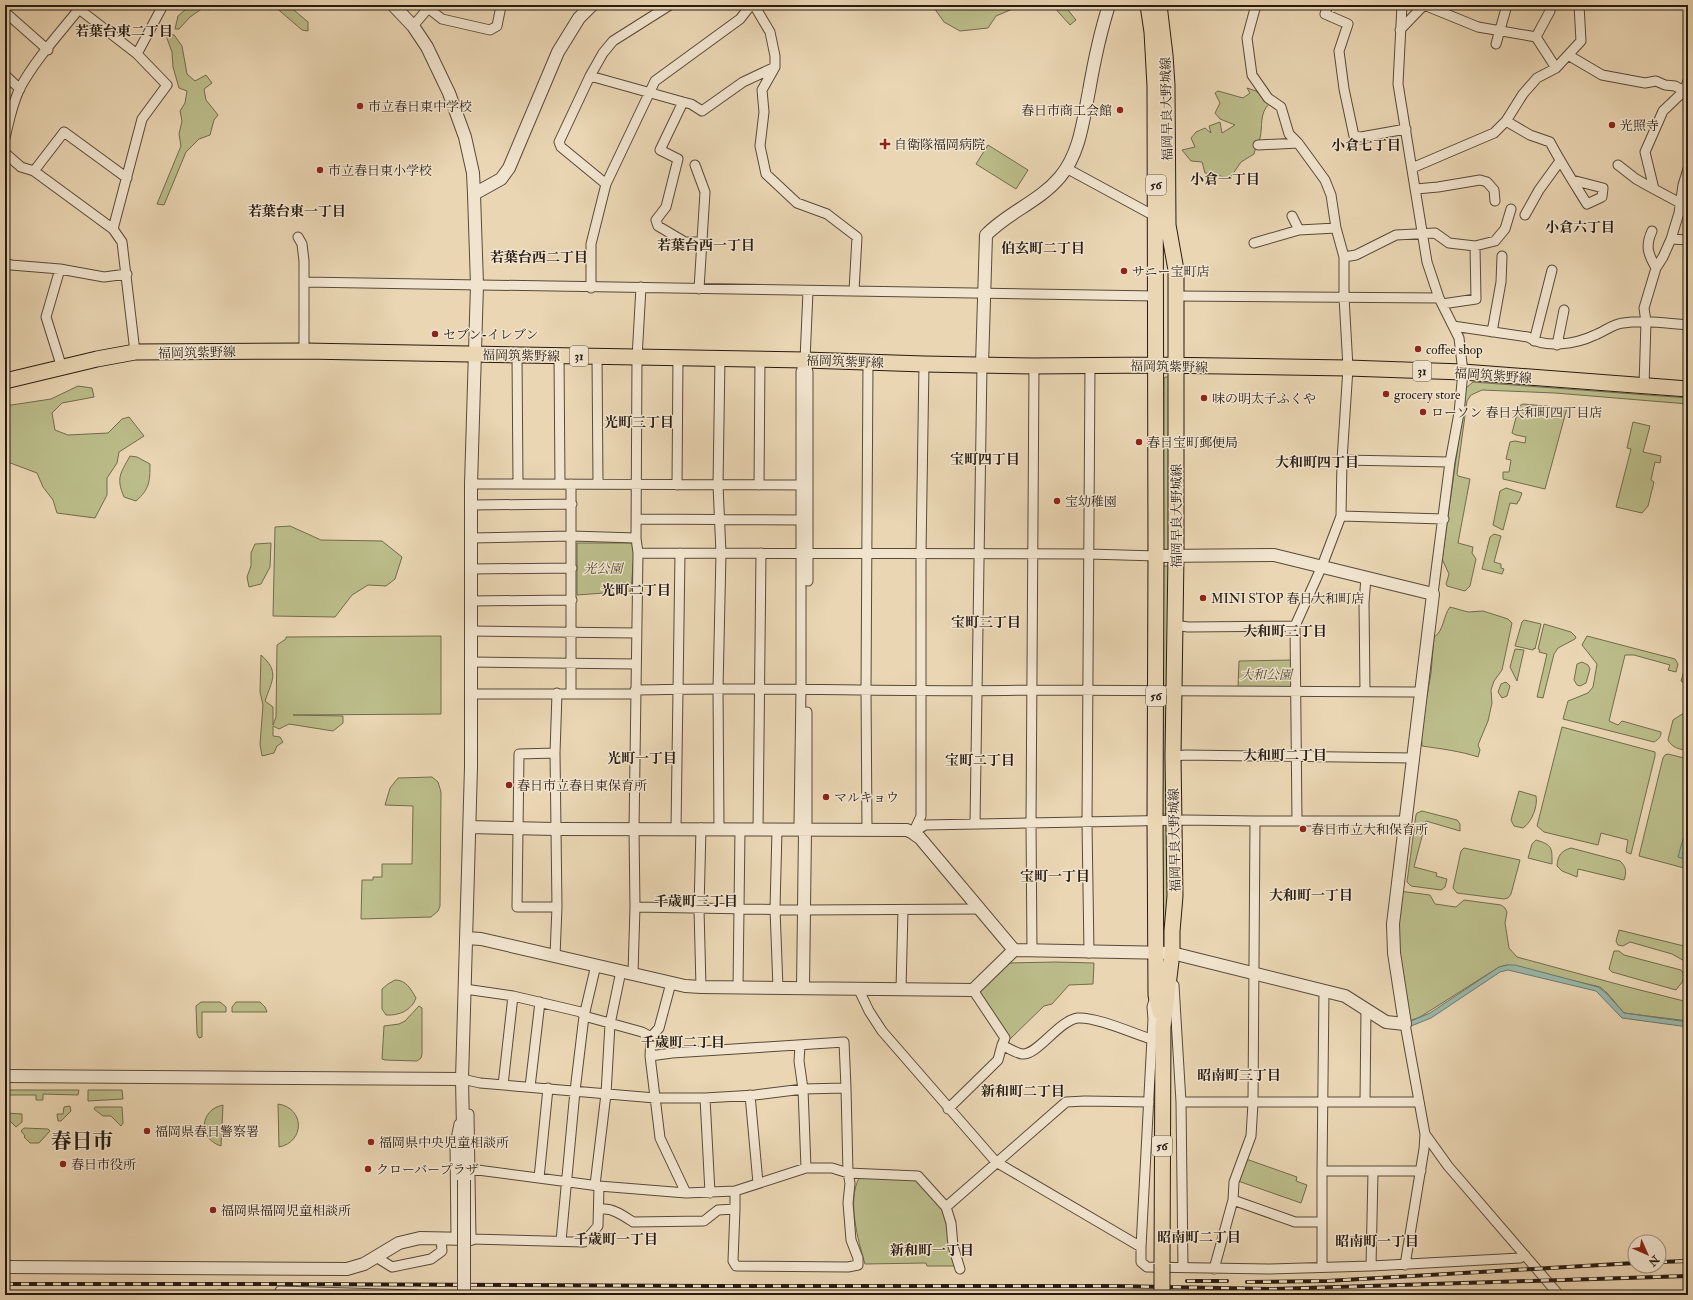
<svg xmlns="http://www.w3.org/2000/svg" width="1693" height="1300" font-family="'IM FELL Double Pica','Noto Serif JP',serif">
	<style>
		.green { fill: #bbbd8a; stroke: #716c4e }
		.water { fill: #98b9ac; stroke: #6b7a6e }
		.lines { fill: none; stroke-linecap: round; stroke-linejoin: round }
		.minor-casing { stroke: #584a3a; stroke-width: 11 }
		.tertiary-casing { stroke: #584a3a; stroke-width: 14 }
		.primary-casing { stroke: #271c12; stroke-width: 17 }
		.minor { stroke: #f1e4ce; stroke-width: 9 }
		.tertiary { stroke: #f1e4ce; stroke-width: 12 }
		.primary { stroke: #ead6b3; stroke-width: 15 }
		.rail-casing { stroke: #271c12; stroke-width: 4 }
		.rail { stroke: #f1e4ce; stroke-width: 2.5; stroke-dasharray: 8; stroke-linecap: butt }
		.tertiary-bridge-casing { stroke: #584a3a; stroke-width: 14; stroke-linecap: butt }
		.primary-bridge-casing { stroke: #271c12; stroke-width: 17; stroke-linecap: butt }
		.tertiary-bridge { stroke: #f1e4ce; stroke-width: 12 }
		.primary-bridge { stroke: #ead6b3; stroke-width: 15 }
		.poi-dot { fill: #8f2418; stroke: #f1e4ce; stroke-width: 1.5 }
		.labels { text-anchor: middle; stroke-width: 3; stroke-linejoin: round; paint-order: stroke }
		.shield { fill: #f1e4ce; stroke: #64584a; stroke-width: 1 }
		.shield-label { font-size: 12px; font-weight: bold; fill: #271c12 }
		.poi-label { font-size: 13px; fill: #271c12; stroke: #f1e4ce; text-anchor: start }
		.street-label { font-size: 13px; fill: #271c12; stroke: #f1e4ce }
		.park-label { font-size: 13px; font-style: italic; fill: #534c36; stroke: #f1e4ce }
		.neighbourhood-label { font-size: 14px; font-weight: bold; fill: #271c12; stroke: #f1e4ce }
		.town-label { font-size: 21px; font-weight: bold; fill: #271c12; stroke: #f1e4ce }
	</style>
	<rect width="100%" height="100%" fill="#ead6b3"/>
	<filter id="stains"><feTurbulence type="fractalNoise" baseFrequency=".005" numOctaves="4"/><feColorMatrix values="0 0 0 0 .2 0 0 0 0 .09 0 0 0 0 .02 0 0 0 .5 -.17"/></filter>
	<radialGradient id="worn" r=".72"><stop offset=".6" stop-color="#630" stop-opacity="0"/><stop offset="1" stop-color="#630" stop-opacity=".3"/></radialGradient>
	<path class="green" d="M191 5H211L210 10 203 8 190 17 179 29H175L178 16Z
		M273 5H288L308 22V31L302 30Z
		M932 5H1022L996 16 988 28 960 31 944 22Z
		M1052 5H1064L1076 20 1070 25Z
		M165 33 174 35 182 46 187 74 195 81 206 75 212 83 204 89 206 100 218 115 214 120 210 135 199 139 186 152 164 205 157 204 181 146 179 134 182 121 180 111 185 103 187 91 179 88 173 67 172 52Z
		M1247 88 1256 91 1269 104C1259 114 1263 126 1260 138 1258 144 1255 148 1254 154L1241 162 1230 178 1205 173 1202 162 1191 161 1182 150 1195 147 1191 138 1196 132 1205 128 1211 133 1209 126 1220 122 1222 133 1235 125 1220 119 1215 113 1220 103 1215 93 1218 91 1243 98 1250 93Z
		M988 145 1028 170 1016 189 976 164Z
		M1165 377H1169L1170 550 1163 549 1164 378Z
		M1473 382 1688 398V404L1555 393 1482 390 1471 395 1467 401 1457 474 1458 476 1470 479 1458 543 1473 547 1472 553 1476 559 1470 586 1465 591 1447 586 1446 584 1449 574 1442 559 1466 388Z
		M78 386 92 388 94 397 62 403 52 413 55 430 68 435 108 433 122 419 129 417 144 436 119 452 117 463 107 478V495L95 518 57 513 53 500 43 487 37 473 5 461V406L51 399Z
		M1523 404 1567 408 1545 489 1503 479V472H1509L1511 460 1506 459 1510 442 1515 441 1525 443 1526 437 1516 435 1512 433 1519 406Z
		M1633 422 1650 426 1643 452 1661 456 1660 463 1655 462 1651 480 1654 482 1648 506 1642 513 1616 507 1631 449 1627 448Z
		M130 456 137 457 150 464C150 480 150 489 136 501L124 497C116 478 120 474 130 456Z
		M1506 488 1522 493 1519 501H1518L1517 504 1510 503 1503 530 1493 525 1500 491Z
		M290 526 321 540 382 541 402 557 395 579 386 586 368 585 352 595 335 617 273 616 275 527Z
		M1494 534 1501 536 1494 562 1501 564V568L1504 569 1502 574 1482 569 1490 537Z
		M271 543 270 567 261 584 249 587 247 577 251 566V553L255 544Z
		M577 543H632L634 552 631 591 577 595Z
		M1163 566H1170L1169 686H1162Z
		M1450 607 1468 612 1483 611 1508 619 1512 623 1502 670 1494 681 1491 690 1492 703 1488 721 1478 745 1480 750 1478 757C1460 751 1442 749 1422 746L1421 731 1431 673 1434 637C1444 631 1443 616 1450 607Z
		M1524 620 1541 624 1535 649 1534 648 1533 650 1515 646 1522 622Z
		M1544 624 1571 632 1576 637 1575 639 1558 648 1554 654 1543 698 1537 697 1547 654 1539 652 1540 650 1538 649Z
		M441 636V714L293 715 343 716V723L333 731 289 724 279 729 273 726V736L280 737 283 742 277 746 274 753 262 756 260 744 263 705 260 692 261 655C280 672 272 680 265 701L273 707V725L276 717 277 645 286 639V637Z
		M1587 636 1675 659 1678 664 1676 672 1668 670 1670 665 1634 655H1625L1609 721 1618 725 1622 721 1661 732C1661 737 1659 739 1654 742L1563 719 1568 701 1588 693 1593 687 1597 664 1582 645Z
		M1515 649 1524 650 1517 681 1510 667Z
		M1293 660 1294 688 1238 687 1239 661Z
		M1582 662 1588 665 1590 669 1586 683 1580 686 1577 685 1574 680 1577 664Z
		M1688 665V686L1681 681 1685 667Z
		M1506 682 1510 686 1507 696 1502 698 1498 692 1501 684Z
		M1162 695H1169L1168 814H1161Z
		M1688 696V751C1680 749 1672 748 1668 740L1673 720 1684 713Z
		M1562 727 1655 752V756L1631 854 1626 852 1628 840 1601 833 1598 845 1544 832 1537 826Z
		M1668 754 1688 759V869L1639 856 1663 758 1665 755Z
		M432 777 438 782 441 792 440 906 438 911 431 917 361 919 362 880H373V877H382V864H412L413 806 385 805 390 788 398 778Z
		M1519 791 1536 796C1538 806 1532 822 1523 828L1514 826 1511 820Z
		M1422 811 1457 820 1460 824V831L1426 821 1414 867 1437 873 1436 876 1447 879 1445 887 1441 890 1411 886 1407 882 1416 815 1417 813Z
		M1168 822 1169 895 1165 936H1163L1161 823Z
		M1536 840C1553 845 1552 848 1552 864L1528 858 1532 844Z
		M1464 848 1520 860 1511 894 1508 898 1504 899 1457 893 1453 888 1461 851Z
		M1571 848 1620 861C1626 867 1627 871 1624 880L1578 869 1577 877 1562 871 1557 866C1558 855 1561 851 1571 848Z
		M1399 891 1430 895 1435 904 1456 907 1464 900 1501 905 1505 908 1507 912 1505 923 1509 948 1517 957 1628 987 1688 1002V1021L1624 1013 1607 993 1600 987 1507 965 1499 967 1420 1017 1409 1021 1397 955Z
		M1619 930 1688 947V963L1672 954 1630 942 1623 946 1618 945 1616 941Z
		M1614 951H1619L1624 955 1681 970 1684 974 1683 981 1676 990 1612 972 1609 969Z
		M1056 962 1094 963 1093 984 1069 985 1052 1004 1044 1006 1010 1039 980 993V990L1009 963Z
		M395 980C406 980 411 989 416 998 412 1010 399 1016 386 1015L382 1009V989L388 984Z
		M201 1002H220L226 1007V1012H202V1037L199 1038 197 1034 196 1006Z
		M236 1002H260L265 1007 267 1012H232V1007Z
		M419 1006 422 1008V1054L421 1058 417 1061 385 1060 382 1059 384 1026 399 1024 405 1021Z
		M5 1090H79L78 1095 43 1094V1100H36V1095H5Z
		M88 1090H122L123 1099 88 1101Z
		M278 1104C305 1108 305 1142 279 1147Z
		M223 1105 221 1146C198 1139 199 1110 223 1105Z
		M70 1106 71 1111 61 1121H58L57 1114H63L64 1107Z
		M95 1107H122L123 1123 121 1126 111 1116H103L94 1109Z
		M5 1113 22 1114V1122L16 1127 5 1116Z
		M24 1128 48 1129 50 1131 39 1143H30L24 1137 25 1136 21 1131Z
		M1246 1159 1297 1177 1296 1181 1307 1185 1301 1203 1238 1181Z
		M859 1178H916L941 1204 948 1220 956 1266H927L926 1263 865 1264C858 1240 847 1201 859 1178Z"/>
	<path class="water" d="M1683 839 1688 841V860L1678 857Z
		M1507 965H1515L1598 987 1606 993 1624 1013 1688 1022V1027L1622 1018 1596 991 1508 970 1500 972 1431 1018 1411 1026V1021L1430 1013 1499 967Z"/>
	<g class="lines">
		<g class="minor-casing">
			<path id="minor" d="M754 5 770 32 775 56V67L762 90 764 112 760 146 766 174 797 203 827 214 857 237 854 291
				M1256 5 1247 38 1252 75 1268 98 1281 107 1289 134 1298 143 1325 180 1331 195 1336 228 1344 257V297L1348 368 1342 460 1341 516 1322 566 1295 626 1297 820
				M1328 5 1325 14 1348 24 1339 51 1344 89 1354 136 1361 137 1406 129
				M1402 5 1398 84 1427 262 1439 298 1459 338 1463 372 1459 413 1450 462 1433 594
				M1424 5 1478 27 1536 37 1556 68
				M75 6 137 54
				M428 8 442 19 490 30 497 26 501 6 499 5
				M5 12 48 50
				M413 26 431 5
				M1400 30 1424 5
				M1536 37 1550 11 1549 5
				M1496 44 1507 5
				M1568 55 1602 75 1645 83 1656 81 1665 85 1675 86 1684 91 1663 111 1645 152 1654 189 1680 203
				M5 75 20 89
				M590 76 683 102 691 104 702 111 743 82 775 67
				M1688 95 1684 91 1688 81
				M683 102 660 150 678 159 666 207 656 220 658 226 685 242H702
				M1506 121 1530 135 1550 142C1561 163 1574 183 1587 204L1602 197 1603 188 1572 180
				M5 138C9 122 12 104 20 88 35 60 59 34 79 9
				M1258 145 1298 143
				M5 153 21 167 34 171 113 229 122 242 135 352
				M695 165 705 192 699 289
				M1618 165 1636 179 1654 189
				M1066 168 1149 213 1159 216
				M1412 168 1494 133 1506 121 1523 94 1537 78 1556 68 1581 41 1579 5
				M34 171 64 132 127 178
				M606 184 561 147 559 142 590 76 603 53 613 41 670 5
				M1416 189 1438 187 1480 180 1487 182 1494 190 1495 201
				M1525 215 1539 190 1560 161
				M1292 216 1299 230
				M113 229 142 119 167 85 137 54 161 9 159 5
				M1652 231C1645 246 1648 254 1656 268
				M298 237 302 244 304 261V351
				M1671 239 1688 240
				M1254 243 1299 230 1336 228
				M1344 257 1356 255 1396 235 1435 233 1449 243 1475 246 1495 241 1505 229 1511 209
				M5 263 11 265 60 269 104 277 127 274
				M60 269 46 317 62 368
				M304 282 1156 296
				M591 288V244L606 184 655 81 740 19 751 5
				M1176 296 1439 298
				M1442 304 1476 299 1475 246
				M1453 326 1528 337C1546 349 1576 344 1595 335 1605 331 1613 324 1623 323 1644 320 1667 323 1688 325
				M1492 332 1501 282 1502 256
				M1534 341 1552 270
				M1557 345 1564 310
				M517 355 518 484
				M559 356 560 484
				M597 356 598 484
				M805 360 808 372V581
				M1644 386 1646 322 1644 308 1656 268 1663 257 1671 239 1679 213 1683 185 1688 169
				M1342 460 1450 462
				M471 484 807 485
				M677 485 678 357
				M759 485 760 359
				M472 505 572 504
				M1341 516 1444 519
				M637 519 802 520
				M472 538 572 536 636 538
				M638 553 1089 554 1156 556
				M472 569 572 568
				M471 601 572 600
				M1174 625 1188 627 1295 626
				M471 631 636 633
				M471 662 636 664
				M635 690C767 686 900 693 1031 690L1415 692 1421 693
				M1365 691 1364 603 1366 577
				M571 693V484
				M472 694H635
				M555 753 557 693
				M1173 756 1186 755 1412 758
				M975 824 982 365
				M701 828 699 909 701 987
				M676 829 680 553
				M719 829 718 689 721 553 718 485 720 358
				M758 830 761 553
				M777 830 775 909 778 988
				M805 830 799 823 801 689V372L805 360 808 291
				M805 830 807 822V712
				M867 830 866 689 868 362
				M914 832 925 825 1186 820 1255 821
				M913 833 921 816V554L924 364
				M635 907 804 910 980 909
				M1032 951 1031 823 1034 366
				M1089 953 1087 823 1090 366
				M555 956 557 907 555 753 519 754 517 907H557
				M633 973 635 907 634 829 638 553 636 538 637 358 641 287
				M671 983 659 1028 651 1037 650 1056 660 1138 686 1193
				M1174 985 1181 1102
				M738 987 740 830
				M465 989 513 996 581 1012 584 1016 642 1032 651 1037
				M901 989 903 910
				M859 990 869 1011 882 1031 996 1162 1141 1247
				M973 990 1005 1038 1002 1045
				M1154 1000 1152 1007 1153 1019 1141 1247V1262L1147 1267 1268 1269 1371 1266 1520 1258 1525 1255
				M1405 1024 1425 1134 1448 1166 1559 1295
				M800 1046 799 1061 803 1089 806 1168
				M462 1079 480 1083 655 1098H705L755 1095 803 1089 846 1088 844 1042 672 1053 650 1056
				M503 1085 513 996
				M530 1087 540 1002
				M750 1095 758 1183
				M705 1098 710 1193
				M1365 1102 1366 1008
				M948 1109 998 1060 1002 1045C1008 1048 1016 1053 1022 1054 1037 1056 1059 1020 1078 1018 1097 1017 1132 1033 1151 1039
				M469 1114 471 1239 584 1242 598 1226 599 1186
				M470 1169 599 1186 686 1193 735 1191 806 1168H832L848 1173 918 1176 946 1207 951 1223 953 1246 960 1269
				M1322 1171 1324 990
				M539 1178 548 1088
				M595 1185 606 1094 610 1024 621 971
				M1233 1200 1295 1222H1322
				M946 1207 1066 1102 1085 1101 1149 1102
				M735 1209 733 1261 736 1266 848 1267 858 1265V1258L851 1240 848 1203 850 1183 848 1173 846 1088
				M599 1210C610 1206 624 1216 633 1222L704 1221 718 1210 735 1209V1191
				M456 1238 455 1144 459 1124
				M561 1241 575 1091 584 1016 596 965
				M376 1257 392 1267 431 1259 442 1251 441 1239
				M1405 1265 1424 1149 1425 1134
				M1371 1266 1373 1172
				M1183 1267 1181 1102H1419
				M1322 1267V1171H1421
				M1214 1269 1233 1200 1234 1182 1251 1136 1253 1103 1255 821H1405
				M219 1295H220
				M280 1295V1291L417 1295"/>
		</g>
		<g class="tertiary-casing">
			<path id="tertiary" d="M393 5 413 26 427 47 449 93 465 137 473 173 474 194 477 285 471 484V767L462 1079 464 1180
				M474 194 501 179 509 168 558 52 579 18 592 5
				M982 365 986 235C1008 212 1039 202 1060 177 1080 153 1083 121 1089 91 1094 62 1100 33 1109 5
				M470 827 556 829 907 830 913 833 920 838 1014 950
				M467 938 481 939 685 986 701 987 973 990 1014 950 1172 953 1345 996 1386 1022 1405 1024 1394 953 1393 924 1433 594 1274 555 1156 556
				M803 988 805 830
				M5 1076 462 1079
				M5 1267 347 1269 364 1264 399 1243 420 1238 471 1239"/>
		</g>
		<g class="primary-casing">
			<path id="primary" d="M1148 5 1152 32 1155 86 1156 556 1155 821 1156 995 1160 1012
				M1159 5 1165 55 1167 85 1168 225 1176 270V556L1173 756 1175 896 1172 931V953L1163 1027 1162 1264
				M5 381 97 359 135 352 304 351 805 360 924 364 1034 366 1156 365 1348 368 1463 372 1688 389"/>
		</g>
		<use href="#minor" class="minor"/>
		<use href="#tertiary" class="tertiary"/>
		<use href="#primary" class="primary"/>
		<g class="rail-casing">
			<path id="rail" d="M1659 1262 1688 1261
				M1187 1281H1227
				M1247 1282 1327 1281 1635 1263
				M5 1284H269L711 1286H1113L1274 1289 1688 1276"/>
		</g>
		<use href="#rail" class="rail"/>
		<g class="tertiary-bridge-casing">
			<path id="tertiary-bridge" d="M464 1295V1180"/>
		</g>
		<g class="primary-bridge-casing">
			<path id="primary-bridge" d="M1162 1295V1264"/>
		</g>
		<use href="#tertiary-bridge" class="tertiary-bridge"/>
		<use href="#primary-bridge" class="primary-bridge"/>
	</g>
	<g class="poi-dot">
		<circle cx="360" cy="106" r="4"/>
		<circle cx="1120" cy="110" r="4"/>
		<circle cx="1612" cy="125" r="4"/>
		<path d="M883 138h4v4h4v4h-4v4h-4v-4h-4v-4h4z"/>
		<circle cx="320" cy="170" r="4"/>
		<circle cx="1124" cy="271" r="4"/>
		<circle cx="435" cy="334" r="4"/>
		<circle cx="1418" cy="349" r="4"/>
		<circle cx="1386" cy="394" r="4"/>
		<circle cx="1204" cy="398" r="4"/>
		<circle cx="1423" cy="412" r="4"/>
		<circle cx="1139" cy="442" r="4"/>
		<circle cx="1057" cy="501" r="4"/>
		<circle cx="1203" cy="598" r="4"/>
		<circle cx="509" cy="785" r="4"/>
		<circle cx="826" cy="797" r="4"/>
		<circle cx="1303" cy="829" r="4"/>
		<circle cx="147" cy="1131" r="4"/>
		<circle cx="371" cy="1142" r="4"/>
		<circle cx="63" cy="1164" r="4"/>
		<circle cx="368" cy="1169" r="4"/>
		<circle cx="213" cy="1210" r="4"/>
	</g>
	<g class="labels">
		<g class="shield">
			<rect x="1146" y="175" width="20" height="20" rx="3"/>
			<rect x="570" y="346" width="18" height="20" rx="3"/>
			<rect x="1413" y="361" width="18" height="20" rx="3"/>
			<rect x="1146" y="686" width="20" height="20" rx="3"/>
			<rect x="1152" y="1136" width="20" height="20" rx="3"/>
		</g>
		<g class="shield-label">
			<text x="1156" y="189">56</text>
			<text x="579" y="360">31</text>
			<text x="1422" y="375">31</text>
			<text x="1156" y="700">56</text>
			<text x="1162" y="1150">56</text>
		</g>
		<g class="poi-label">
			<text x="368" y="111">市立春日東中学校</text>
			<text x="1112" y="115" text-anchor="end">春日市商工会館</text>
			<text x="1620" y="130">光照寺</text>
			<text x="894" y="149">自衛隊福岡病院</text>
			<text x="328" y="175">市立春日東小学校</text>
			<text x="1132" y="276">サニー宝町店</text>
			<text x="443" y="339">セブン-イレブン</text>
			<text x="1426" y="354">coffee shop</text>
			<text x="1394" y="399">grocery store</text>
			<text x="1212" y="403">味の明太子ふくや</text>
			<text x="1431" y="417">ローソン 春日大和町四丁目店</text>
			<text x="1147" y="447">春日宝町郵便局</text>
			<text x="1065" y="506">宝幼稚園</text>
			<text x="1211" y="603">MINI STOP 春日大和町店</text>
			<text x="517" y="790">春日市立春日東保育所</text>
			<text x="834" y="802">マルキョウ</text>
			<text x="1311" y="834">春日市立大和保育所</text>
			<text x="155" y="1136">福岡県春日警察署</text>
			<text x="379" y="1147">福岡県中央児童相談所</text>
			<text x="71" y="1169">春日市役所</text>
			<text x="376" y="1174">クローバープラザ</text>
			<text x="221" y="1215">福岡県福岡児童相談所</text>
		</g>
		<g class="street-label">
			<text transform="translate(1166 109) rotate(-91)" y="5">福岡早良大野城線</text>
			<text transform="translate(197 352) rotate(-1)" y="5">福岡筑紫野線</text>
			<text transform="translate(521 355) rotate(1)" y="5">福岡筑紫野線</text>
			<text transform="translate(845 361) rotate(2)" y="5">福岡筑紫野線</text>
			<text transform="translate(1169 366) rotate(1)" y="5">福岡筑紫野線</text>
			<text transform="translate(1493 375) rotate(4)" y="5">福岡筑紫野線</text>
			<text transform="translate(1176 516) rotate(-90)" y="5">福岡早良大野城線</text>
			<text transform="translate(1174 840) rotate(-91)" y="5">福岡早良大野城線</text>
		</g>
		<g class="park-label">
			<text x="603" y="573">光公園</text>
			<text x="1266" y="679">大和公園</text>
		</g>
		<g class="neighbourhood-label">
			<text x="124" y="36">若葉台東二丁目</text>
			<text x="1366" y="150">小倉七丁目</text>
			<text x="1225" y="184">小倉一丁目</text>
			<text x="297" y="216">若葉台東一丁目</text>
			<text x="1580" y="232">小倉六丁目</text>
			<text x="706" y="250">若葉台西一丁目</text>
			<text x="1043" y="253">伯玄町二丁目</text>
			<text x="539" y="262">若葉台西二丁目</text>
			<text x="639" y="427">光町三丁目</text>
			<text x="985" y="464">宝町四丁目</text>
			<text x="1317" y="467">大和町四丁目</text>
			<text x="636" y="595">光町二丁目</text>
			<text x="986" y="627">宝町三丁目</text>
			<text x="1285" y="636">大和町三丁目</text>
			<text x="1285" y="760">大和町二丁目</text>
			<text x="642" y="763">光町一丁目</text>
			<text x="980" y="765">宝町二丁目</text>
			<text x="1055" y="881">宝町一丁目</text>
			<text x="1311" y="900">大和町一丁目</text>
			<text x="696" y="906">千歳町三丁目</text>
			<text x="683" y="1047">千歳町二丁目</text>
			<text x="1239" y="1080">昭南町三丁目</text>
			<text x="1023" y="1096">新和町二丁目</text>
			<text x="1199" y="1242">昭南町二丁目</text>
			<text x="616" y="1244">千歳町一丁目</text>
			<text x="1377" y="1246">昭南町一丁目</text>
			<text x="932" y="1255">新和町一丁目</text>
		</g>
		<g class="town-label">
			<text x="82" y="1148">春日市</text>
		</g>
	</g>
	<rect width="1693" height="1300" fill="none" stroke="#ead6b3" stroke-width="20"/>
	<rect x="6" y="6" width="1681" height="1288" fill="none" stroke="#271c12" stroke-width="2"/>
	<rect x="10" y="10" width="1673" height="1280" fill="none" stroke="#271c12"/>
	<g transform="translate(1647 1254) rotate(135)"><circle r="19" fill="#f1e4ce" stroke="#a09483"/>
	<path d="M0-3L7 15L0 10L-7 15Z" fill="#8f2418"/>
	<text y="-6" font-size="11" font-weight="bold" text-anchor="middle" fill="#271c12">N</text>
	</g>
	<rect width="100%" height="100%" filter="url(#stains)"/>
	<rect width="100%" height="100%" fill="url(#worn)"/>
</svg>
